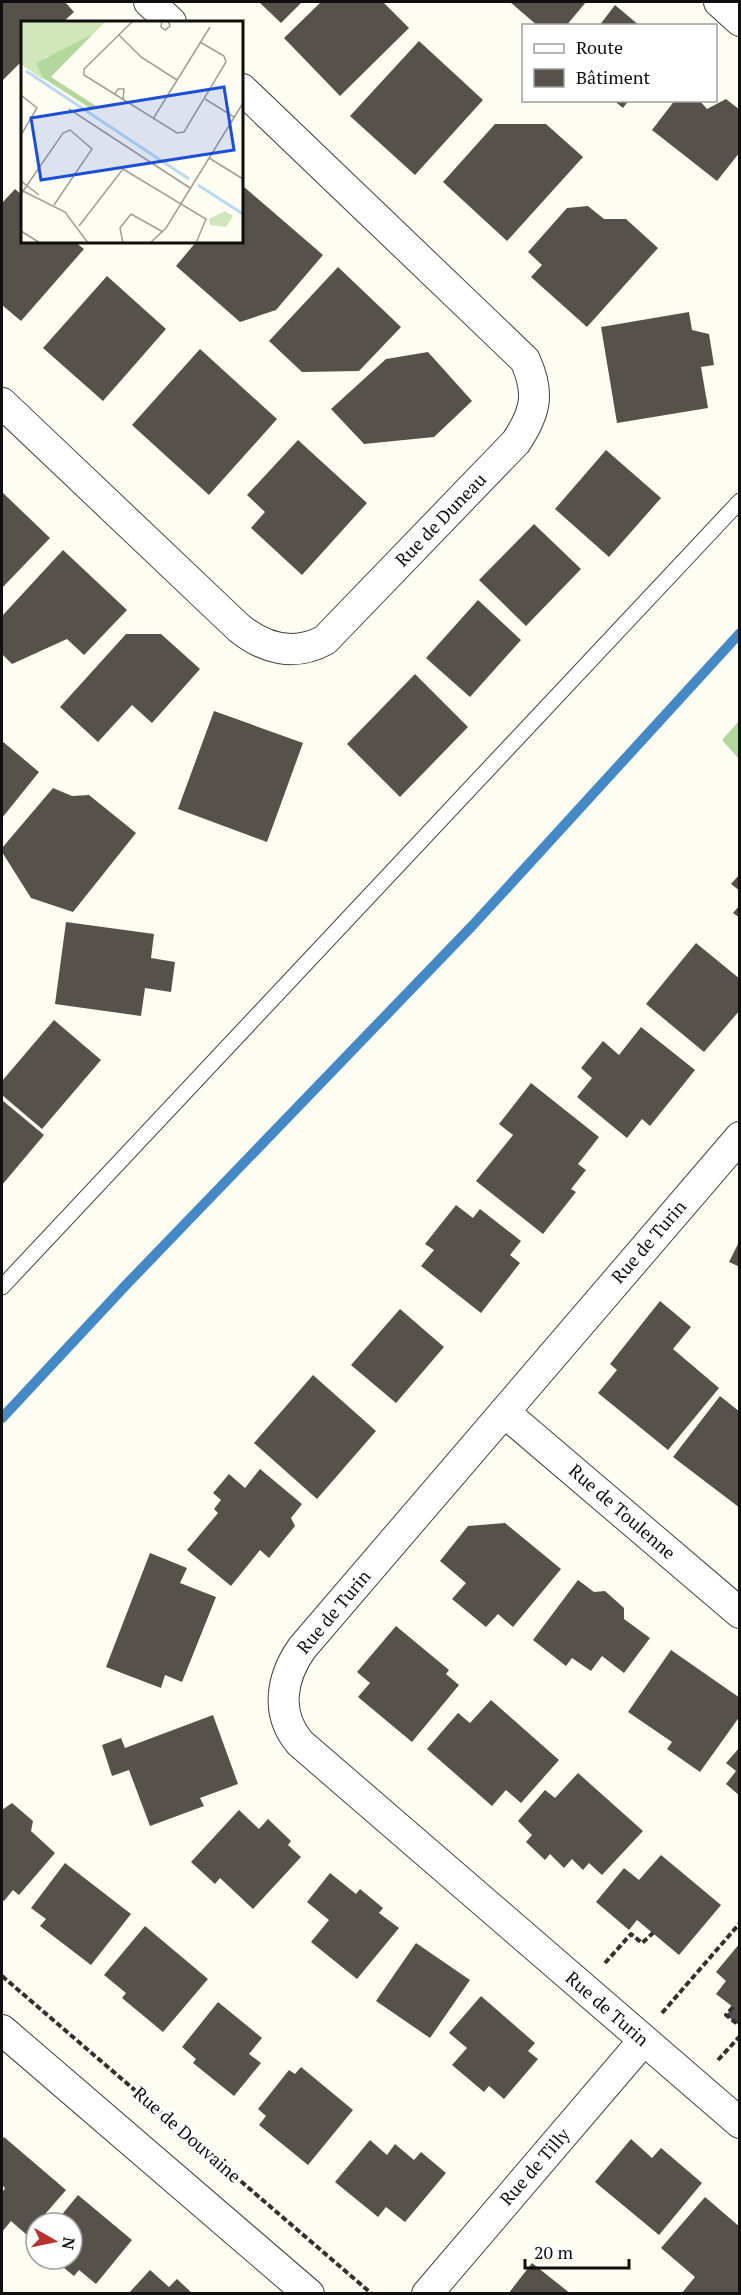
<svg xmlns="http://www.w3.org/2000/svg" width="741" height="2295" font-family="'PT Serif',serif">
	<style>
		.forest { fill: #b3d79d }
		.lines { fill: none; stroke-linecap: round; stroke-linejoin: round }
		.stream { stroke: #4489c6; stroke-width: 10 }
		.building { fill: #57514c }
		.service-casing { stroke: #424242; stroke-width: 17 }
		.minor-casing { stroke: #424242; stroke-width: 32 }
		.path { stroke: #313131; stroke-width: 4; stroke-dasharray: 6 3; stroke-linecap: butt }
		.service { stroke: #fff; stroke-width: 15 }
		.minor { stroke: #fff; stroke-width: 30 }
		.labels { text-anchor: middle; stroke-width: 6; stroke-linejoin: round; paint-order: stroke }
		.street-label { font-size: 18px; fill: #0f0f0f; stroke: #fff }
		.inset-river { fill: none; stroke: #b9d9f3; stroke-width: 3 }
		.inset-road { fill: none; stroke: #9e9e97; stroke-width: 1.5 }
		.view { fill: #1d4ed8; fill-opacity: 0.15; stroke: #1d4ed8; stroke-width: 3 }
		.inset-edge { fill: none; stroke: #0f0f0f; stroke-width: 3 }
	</style>
	<rect width="100%" height="100%" fill="#fefdf2"/>
	<path class="forest" d="M739 721V759L722 740Z"/>
	<g class="lines">
		<path class="stream" d="M2 1418 125 1286 473 925 740 633"/>
	</g>
	<path class="building" d="M2 2H65L74 12 63 22H22V61L2 81Z
		M259 2H302L281 23Z
		M321 2H383L409 28 340 96 284 38Z
		M510 2H586L566 26H538Z
		M615 5 640 26H599Z
		M419 41 483 100 415 175 350 116Z
		M726 99 740 110V152L717 181 652 130 675 100H699L707 109Z
		M613 100H629L623 108Z
		M495 124H546L583 157 507 241 443 182Z
		M243 186 323 255 276 310 240 322 176 266 196 242H242Z
		M15 189 22 195V242H75L84 249 21 321 2 305V203Z
		M588 206 604 219H626L658 248 587 327 531 277 542 265 528 252 567 208Z
		M338 267 401 327 359 371 302 372 269 341Z
		M107 276 166 329 103 401 43 348Z
		M689 312 692 330 709 334 714 365 701 367 708 408 617 423 601 327Z
		M200 349 277 419 209 495 132 425Z
		M428 352 472 401 434 437 364 444 331 409 386 359Z
		M298 440 367 503 302 575 251 528 265 512 247 495Z
		M606 450 661 498 609 557 555 509Z
		M2 492 50 538 2 588Z
		M534 524 581 569 526 626 479 580Z
		M63 550 127 610 84 655 67 639 12 664 2 654V616Z
		M478 600 521 640 470 697 426 658Z
		M126 634H161L200 669 152 723 132 705 98 742 60 707Z
		M415 674 468 727 400 797 347 744Z
		M214 711 303 743 267 842 178 809Z
		M2 741 39 772 2 818Z
		M53 788 72 796 89 795 136 833 73 912 31 898 2 852V848Z
		M740 874V891L731 884Z
		M740 905V918L733 913Z
		M66 922 154 934 151 958 175 962 171 992 145 988 141 1016 55 1004Z
		M696 943 740 979V1010L704 1052 646 1004Z
		M54 1020 101 1060 42 1129 2 1095V1081Z
		M641 1027 695 1070 650 1126 642 1119 627 1138 577 1097 592 1078 581 1068 603 1041 619 1055Z
		M531 1083 599 1137 578 1164 586 1170 571 1189 576 1192 543 1234 476 1181 513 1135 499 1124Z
		M2 1100 44 1135 2 1185Z
		M456 1205 473 1218 480 1209 521 1241 510 1255 520 1263 481 1313 421 1266 434 1250 425 1244Z
		M740 1240V1267L729 1262Z
		M660 1301 691 1327 673 1349 719 1388 668 1450 598 1393 617 1370 610 1364Z
		M400 1309 444 1347 396 1403 351 1365Z
		M313 1375 376 1431 317 1499 254 1443Z
		M720 1396 740 1412V1508L673 1457Z
		M260 1469 302 1504 291 1518 295 1526 269 1558 260 1550 231 1586 187 1550 218 1513 214 1509 221 1500 213 1493 229 1474 245 1488Z
		M505 1523 561 1569 513 1627 498 1614 486 1627 452 1599 466 1583 440 1561 468 1526Z
		M150 1553 187 1568 180 1583 216 1597 182 1682 165 1675 161 1688 106 1667Z
		M578 1580 594 1592 605 1591 624 1608V1619L650 1638 624 1673 602 1656 591 1671 572 1658 566 1666 533 1640Z
		M396 1626 449 1670 446 1674 459 1685 412 1742 358 1697 370 1683 357 1672Z
		M671 1650 740 1698V1716L700 1772 667 1749 672 1742 628 1712Z
		M491 1700 559 1760 521 1803 506 1790 492 1806 427 1749 458 1713 470 1723Z
		M213 1715 238 1784 200 1798 204 1806 150 1826 129 1770 112 1776 102 1745 121 1738 125 1748Z
		M740 1747V1796L726 1784 736 1771 726 1763Z
		M578 1773 643 1831 602 1875 589 1863 583 1870 572 1859 564 1868 550 1854 545 1860 526 1842 532 1835 518 1821 545 1790 555 1798Z
		M12 1803 33 1821 31 1831 55 1853 19 1895 13 1890 4 1901 2 1899V1810Z
		M239 1810 259 1829 268 1819 291 1841 288 1845 301 1857 253 1909 220 1878 215 1884 191 1862Z
		M661 1855 721 1905 679 1955 637 1920 629 1930 596 1902 624 1868 639 1880Z
		M65 1863 131 1914 91 1965 40 1926 46 1919 31 1908Z
		M330 1873 356 1894 360 1889 383 1908 379 1913 399 1928 357 1979 311 1942 329 1920 307 1902Z
		M145 1926 208 1979 163 2032 122 1998 126 1993 104 1975Z
		M416 1943 470 1980 430 2038 376 2001Z
		M740 1943V2026L726 2015 733 2007 716 1994 726 1981 716 1972Z
		M481 1996 535 2043 528 2051 538 2059 504 2099 489 2086 484 2092 452 2065 467 2048 449 2033Z
		M218 2002 262 2038 249 2054 261 2063 234 2096 193 2063 196 2059 182 2047Z
		M301 2067 353 2110 308 2165 259 2125 266 2116 258 2109 289 2070 295 2074Z
		M4 2137 66 2190 27 2235 11 2221 2 2232V2193L5 2188 2 2185V2140Z
		M631 2139 652 2158 661 2148 702 2183 659 2235 595 2182Z
		M370 2140 387 2155 395 2144 414 2160 421 2152 446 2173 405 2222 386 2207 378 2217 335 2182Z
		M78 2195 132 2240 96 2284 79 2270 74 2276 53 2259H72V2223H55Z
		M705 2197 740 2227V2294H681L695 2277 661 2248Z
		M532 2263 571 2294H508Z
		M150 2270 169 2287 177 2279 193 2294H128Z"/>
	<g class="lines">
		<g class="service-casing">
			<path id="service" d="M2 1287 740 501"/>
		</g>
		<g class="minor-casing">
			<path id="minor" d="M149 2 171 22
				M719 2 740 21
				M2 403 239 628C265 649 294 657 325 640L516 442C536 412 540 393 525 360L242 89
				M740 1137 302 1648C281 1678 275 1714 300 1743L740 2123
				M504 1412 740 1613
				M2 2030 309 2294
				M427 2294 643 2041"/>
		</g>
		<path class="path" d="M605 1963 631 1934 642 1943 653 1933
			M2 1976 372 2294
			M733 2007 726 2015 740 2026
			M662 2013 740 1923
			M718 2060 740 2036"/>
		<use href="#service" class="service"/>
		<use href="#minor" class="minor"/>
	</g>
	<g class="labels">
		<g class="street-label">
			<text transform="translate(441 520) rotate(-46)" y="6">Rue de Duneau</text>
			<text transform="translate(649 1242) rotate(-49)" y="6">Rue de Turin</text>
			<text transform="translate(622 1512) rotate(41)" y="6">Rue de Toulenne</text>
			<text transform="translate(334 1612) rotate(-50)" y="6">Rue de Turin</text>
			<text transform="translate(607 2009) rotate(41)" y="6">Rue de Turin</text>
			<text transform="translate(187 2135) rotate(41)" y="6">Rue de Douvaine</text>
			<text transform="translate(535 2167) rotate(-49)" y="6">Rue de Tilly</text>
		</g>
	</g>
	<g transform="translate(21 21)">
		<rect width="222" height="222" fill="#fefdf2"/>
		<path d="M0 0H85L72 13 40 32 24 36 18 49 24 54 21 58 0 43ZM204 190 212 195 205 206 189 204 188 198Z" fill="#d0e7bc"/>
		<path d="M72 13 30 56 75 85 72 89 22 57 15 42Z" fill="#b3d79d"/>
		<path class="inset-river" d="M5 50 168 158M177 164 222 193"/>
		<path class="inset-road" d="M112 0 63 48V54L156 112 163 111 205 41 203 35 179 21M141 0 140 6 144 9 149 5 147 0M98 14 120 36 156 59M0 74 16 87 0 114M93 74 97 68H103L102 79M184 78 213 96M48 88 169 167M132 98 189 6M188 137 222 158M0 160 18 174M0 169 44 191 67 222M0 173 42 112 49 109 71 128 33 184M58 205 102 148 185 198 175 222M0 210 19 222M102 222 99 207 110 193 142 211M129 222 145 207 222 82"/>
		<path class="view" d="M203 66 213 129 20 159 10 97Z"/>
		<rect width="222" height="222" class="inset-edge"/>
	</g>
	<rect width="741" height="2295" fill="none" stroke="#0f0f0f" stroke-width="6"/>
	<rect x="522" y="24" width="195" height="78" fill="#ffffff" stroke="#9f9f9f" stroke-width="1.5"/>
	<rect x="534" y="44" width="30" height="9" fill="#ffffff" stroke="#9f9f9f" stroke-width="1.5"/>
	<text x="576" y="54" font-size="18" fill="#0f0f0f">Route</text>
	<rect x="534" y="69" width="30" height="18" fill="#57514c" stroke="#9f9f9f" stroke-width="1.5"/>
	<text x="576" y="84" font-size="18" fill="#0f0f0f">Bâtiment</text>
	<g transform="translate(54 2241) rotate(99)"><circle r="28" fill="#ffffff" stroke="#9f9f9f" stroke-width="1.5"/>
	<path d="M0-4.5L10 22L0 15L-10 22Z" fill="#b8312e"/>
	<text y="-9" font-size="16" font-weight="bold" text-anchor="middle" fill="#0f0f0f">N</text>
	</g>
	<path d="M525 2259v9h104v-9" fill="none" stroke="#0f0f0f" stroke-width="3"/>
	<text x="534" y="2259" font-size="18" fill="#0f0f0f" stroke="#ffffff" stroke-width="4.5" paint-order="stroke">20 m</text>
</svg>
